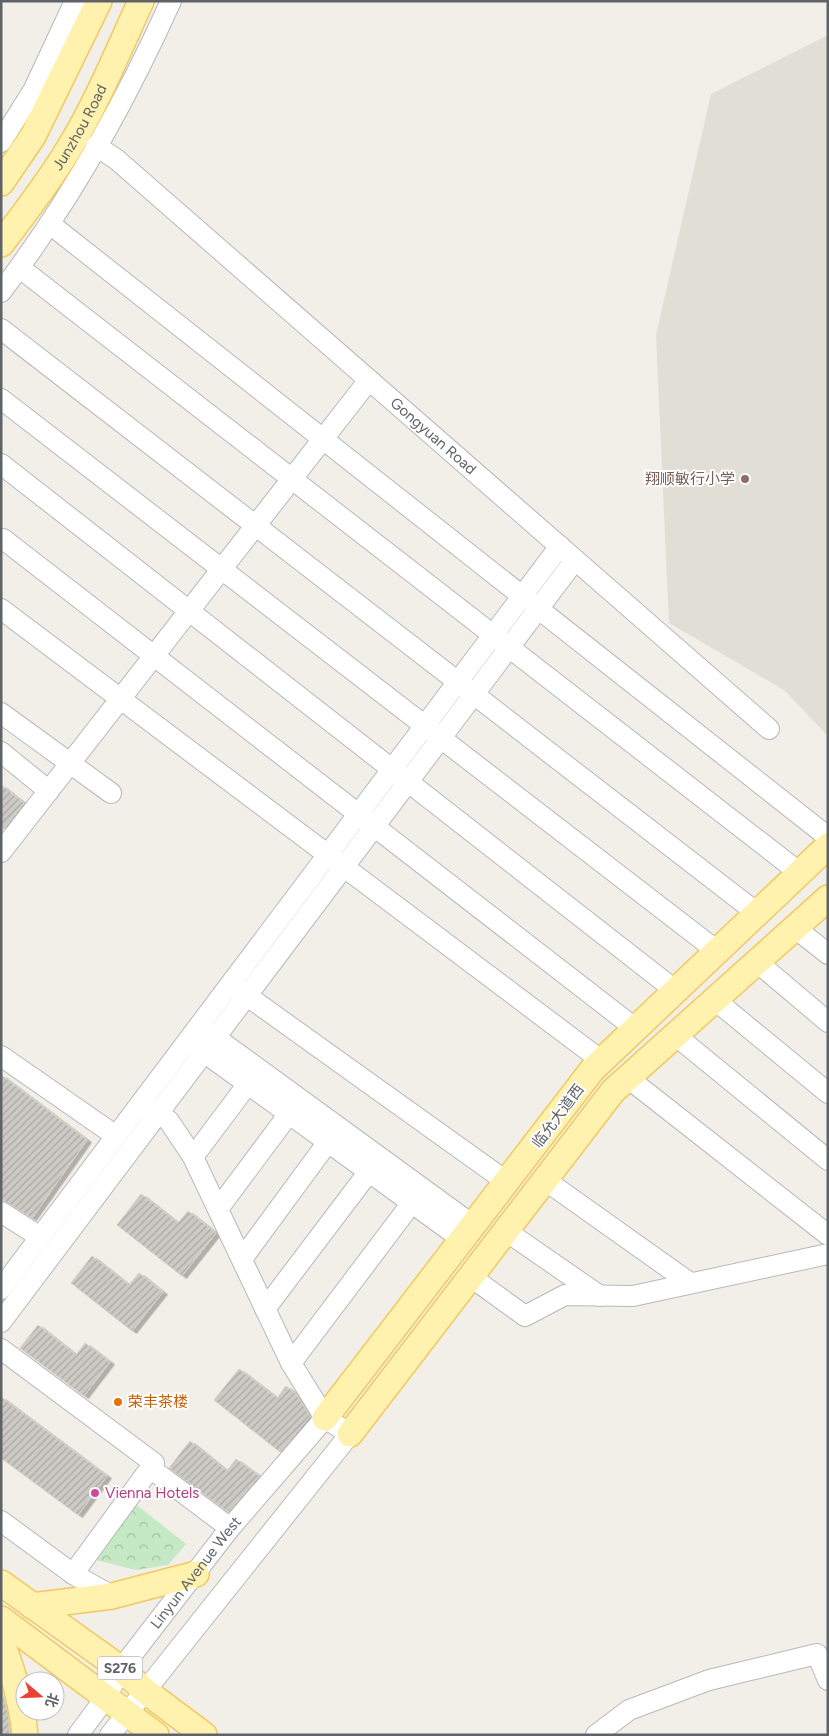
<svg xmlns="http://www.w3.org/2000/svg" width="829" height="1736" font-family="Figtree,'Noto Sans SC',sans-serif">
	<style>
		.education { fill: #e1ded6 }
		.park { fill: url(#park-crowns) }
		.building { fill: url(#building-hatch); stroke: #d6d1c6; filter: url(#shadow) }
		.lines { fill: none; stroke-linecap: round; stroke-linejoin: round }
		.minor-casing { stroke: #b5b8bc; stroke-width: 22 }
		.major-casing { stroke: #f2c960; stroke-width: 28 }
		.minor { stroke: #fff; stroke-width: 20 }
		.major { stroke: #fff2af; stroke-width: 25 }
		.education-dot { fill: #8d6e63; stroke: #fff; stroke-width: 2 }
		.food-dot { fill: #e8710a; stroke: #fff; stroke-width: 2 }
		.hotel-dot { fill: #d1479c; stroke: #fff; stroke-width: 2 }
		.labels { text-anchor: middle; stroke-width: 4; stroke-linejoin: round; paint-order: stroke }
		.shield { fill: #fff; stroke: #8f9295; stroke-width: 1 }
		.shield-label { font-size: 14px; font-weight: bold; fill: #5f6368 }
		.street-label { font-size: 15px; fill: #5f6368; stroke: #fff }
		.education-label { font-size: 15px; fill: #785e54; stroke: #fff; text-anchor: end }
		.food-label { font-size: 15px; fill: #c56008; stroke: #fff; text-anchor: start }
		.hotel-label { font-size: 15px; fill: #b23c85; stroke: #fff; text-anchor: start }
	</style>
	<defs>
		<pattern id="park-crowns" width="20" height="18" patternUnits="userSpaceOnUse" patternTransform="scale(1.25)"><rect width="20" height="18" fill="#c5e8c5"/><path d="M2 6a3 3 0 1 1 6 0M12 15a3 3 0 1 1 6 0" fill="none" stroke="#a3c0a4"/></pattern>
		<pattern id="building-hatch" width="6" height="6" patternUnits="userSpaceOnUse" patternTransform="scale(1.25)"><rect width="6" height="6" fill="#cccac5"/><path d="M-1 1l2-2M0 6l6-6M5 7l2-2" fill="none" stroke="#a9a8a4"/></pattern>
		<filter id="shadow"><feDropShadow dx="4.5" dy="2.5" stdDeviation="0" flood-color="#0004"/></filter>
	</defs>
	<rect width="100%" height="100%" fill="#f1efe8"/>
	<path class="education" d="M828 35V736L784 690 669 623 656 335 711 94Z"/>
	<path class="park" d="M134 1503 186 1544 168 1565 136 1570 92 1559Z"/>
	<path class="building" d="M1 785 24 803 1 832Z
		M1 1075 87 1140 32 1218 1 1199Z
		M141 1194 178 1223 188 1211 216 1233 182 1276 117 1225Z
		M92 1256 129 1285 139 1273 163 1292 132 1331 71 1283Z
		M38 1325 76 1355 85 1343 110 1362 84 1396 20 1348Z
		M239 1369 277 1398 286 1386 296 1394 310 1416 280 1452 214 1400Z
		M1 1397 107 1476 78 1515 1 1458Z
		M190 1441 227 1471 236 1459 259 1476 228 1512 169 1468Z
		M1 1687 8 1714 10 1735H1Z"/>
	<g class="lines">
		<g class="minor-casing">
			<g id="minor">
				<path d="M1 142 34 89 75 1"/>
				<path id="s1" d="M96 146 116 159 769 729"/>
				<path d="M50 224 828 837"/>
				<path d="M20 268 800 873"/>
				<path d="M1 292C69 203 125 103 171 1"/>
				<path d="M1 329 757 913"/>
				<path d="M1 399 717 951"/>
				<path d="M1 464 676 991"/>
				<path d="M3 539 636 1029"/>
				<path d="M1 609 602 1061"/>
				<path d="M1 713 111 793"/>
				<path d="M1 752 49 791"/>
				<path d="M1 852 369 380"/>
				<path d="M795 928 828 954"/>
				<path d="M757 962 828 1022"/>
				<path d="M236 988 507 1182"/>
				<path d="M715 1000 828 1093"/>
				<path d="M205 1030 474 1226"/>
				<path d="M675 1035 828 1160"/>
				<path d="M194 1045 463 1240"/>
				<path d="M1 1056 116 1136"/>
				<path d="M628 1078 828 1235"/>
				<path d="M148 1109 159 1113 169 1121 193 1157 291 1363 325 1418 350 1434"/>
				<path d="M193 1157 256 1073"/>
				<path d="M545 1180 690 1283"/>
				<path d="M218 1209 297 1103"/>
				<path d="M1 1212 40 1237"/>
				<path d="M506 1231 600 1296"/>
				<path d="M242 1259 336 1131"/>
				<path d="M471 1277 525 1316 565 1295 633 1296 828 1254"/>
				<path d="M1 1289 560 546"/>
				<path d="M265 1309 377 1161"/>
				<path d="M1 1322 575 560"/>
				<path d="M1 1349 154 1463 73 1574"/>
				<path d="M291 1363 420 1192"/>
				<path d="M150 1468 230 1528"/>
				<path d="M1 1521 73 1574 112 1596"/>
				<path id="s2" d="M78 1735 106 1697 121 1669 230 1528 325 1418"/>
				<path d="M110 1735 350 1434"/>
				<path d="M596 1735 629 1710 709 1680 817 1654 828 1680"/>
			</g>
		</g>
		<g class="major-casing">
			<g id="major">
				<path d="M1 183 33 136 99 1"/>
				<path id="s3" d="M1 244C25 213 48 183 68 150 97 103 118 51 141 1"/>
				<path d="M325 1418 592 1070 828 846"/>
				<path d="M350 1434 613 1091 828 898"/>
				<path d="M1 1583 121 1669 144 1690 204 1735"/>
				<path d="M32 1606 112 1596 196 1574"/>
				<path d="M1 1619 156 1735"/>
				<path d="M1 1641C13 1671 22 1703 25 1735"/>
			</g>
		</g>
		<use href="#minor" class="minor"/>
		<use href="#major" class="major"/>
	</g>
	<circle class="education-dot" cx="745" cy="479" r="5"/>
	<circle class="food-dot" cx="118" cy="1402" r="5"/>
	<circle class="hotel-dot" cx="95" cy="1493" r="5"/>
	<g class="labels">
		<rect class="shield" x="97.5" y="1656.5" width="45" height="23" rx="4"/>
		<g class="shield-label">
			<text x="120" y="1673">S276</text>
		</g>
		<g class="street-label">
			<text dy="5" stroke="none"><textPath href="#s3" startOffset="141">Junzhou Road</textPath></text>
			<text dy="5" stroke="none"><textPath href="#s1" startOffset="445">Gongyuan Road</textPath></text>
			<text transform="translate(558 1116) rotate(-53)" y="5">临允大道西</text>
			<text dy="5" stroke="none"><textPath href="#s2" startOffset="201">Linyun Avenue West</textPath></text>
		</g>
		<g class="education-label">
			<text x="735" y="484">翔顺敏行小学</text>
		</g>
		<g class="food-label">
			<text x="128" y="1407">荣丰茶楼</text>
		</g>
		<g class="hotel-label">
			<text x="105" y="1498">Vienna Hotels</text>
		</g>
	</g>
	<rect width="829" height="1736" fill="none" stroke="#5f6368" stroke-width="5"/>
	<g transform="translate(40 1696) rotate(109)"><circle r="24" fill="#ffffff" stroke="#bfc1c3"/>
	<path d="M0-4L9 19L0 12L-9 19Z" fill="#ea4335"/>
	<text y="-8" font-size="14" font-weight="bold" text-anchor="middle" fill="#5f6368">北</text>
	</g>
</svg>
